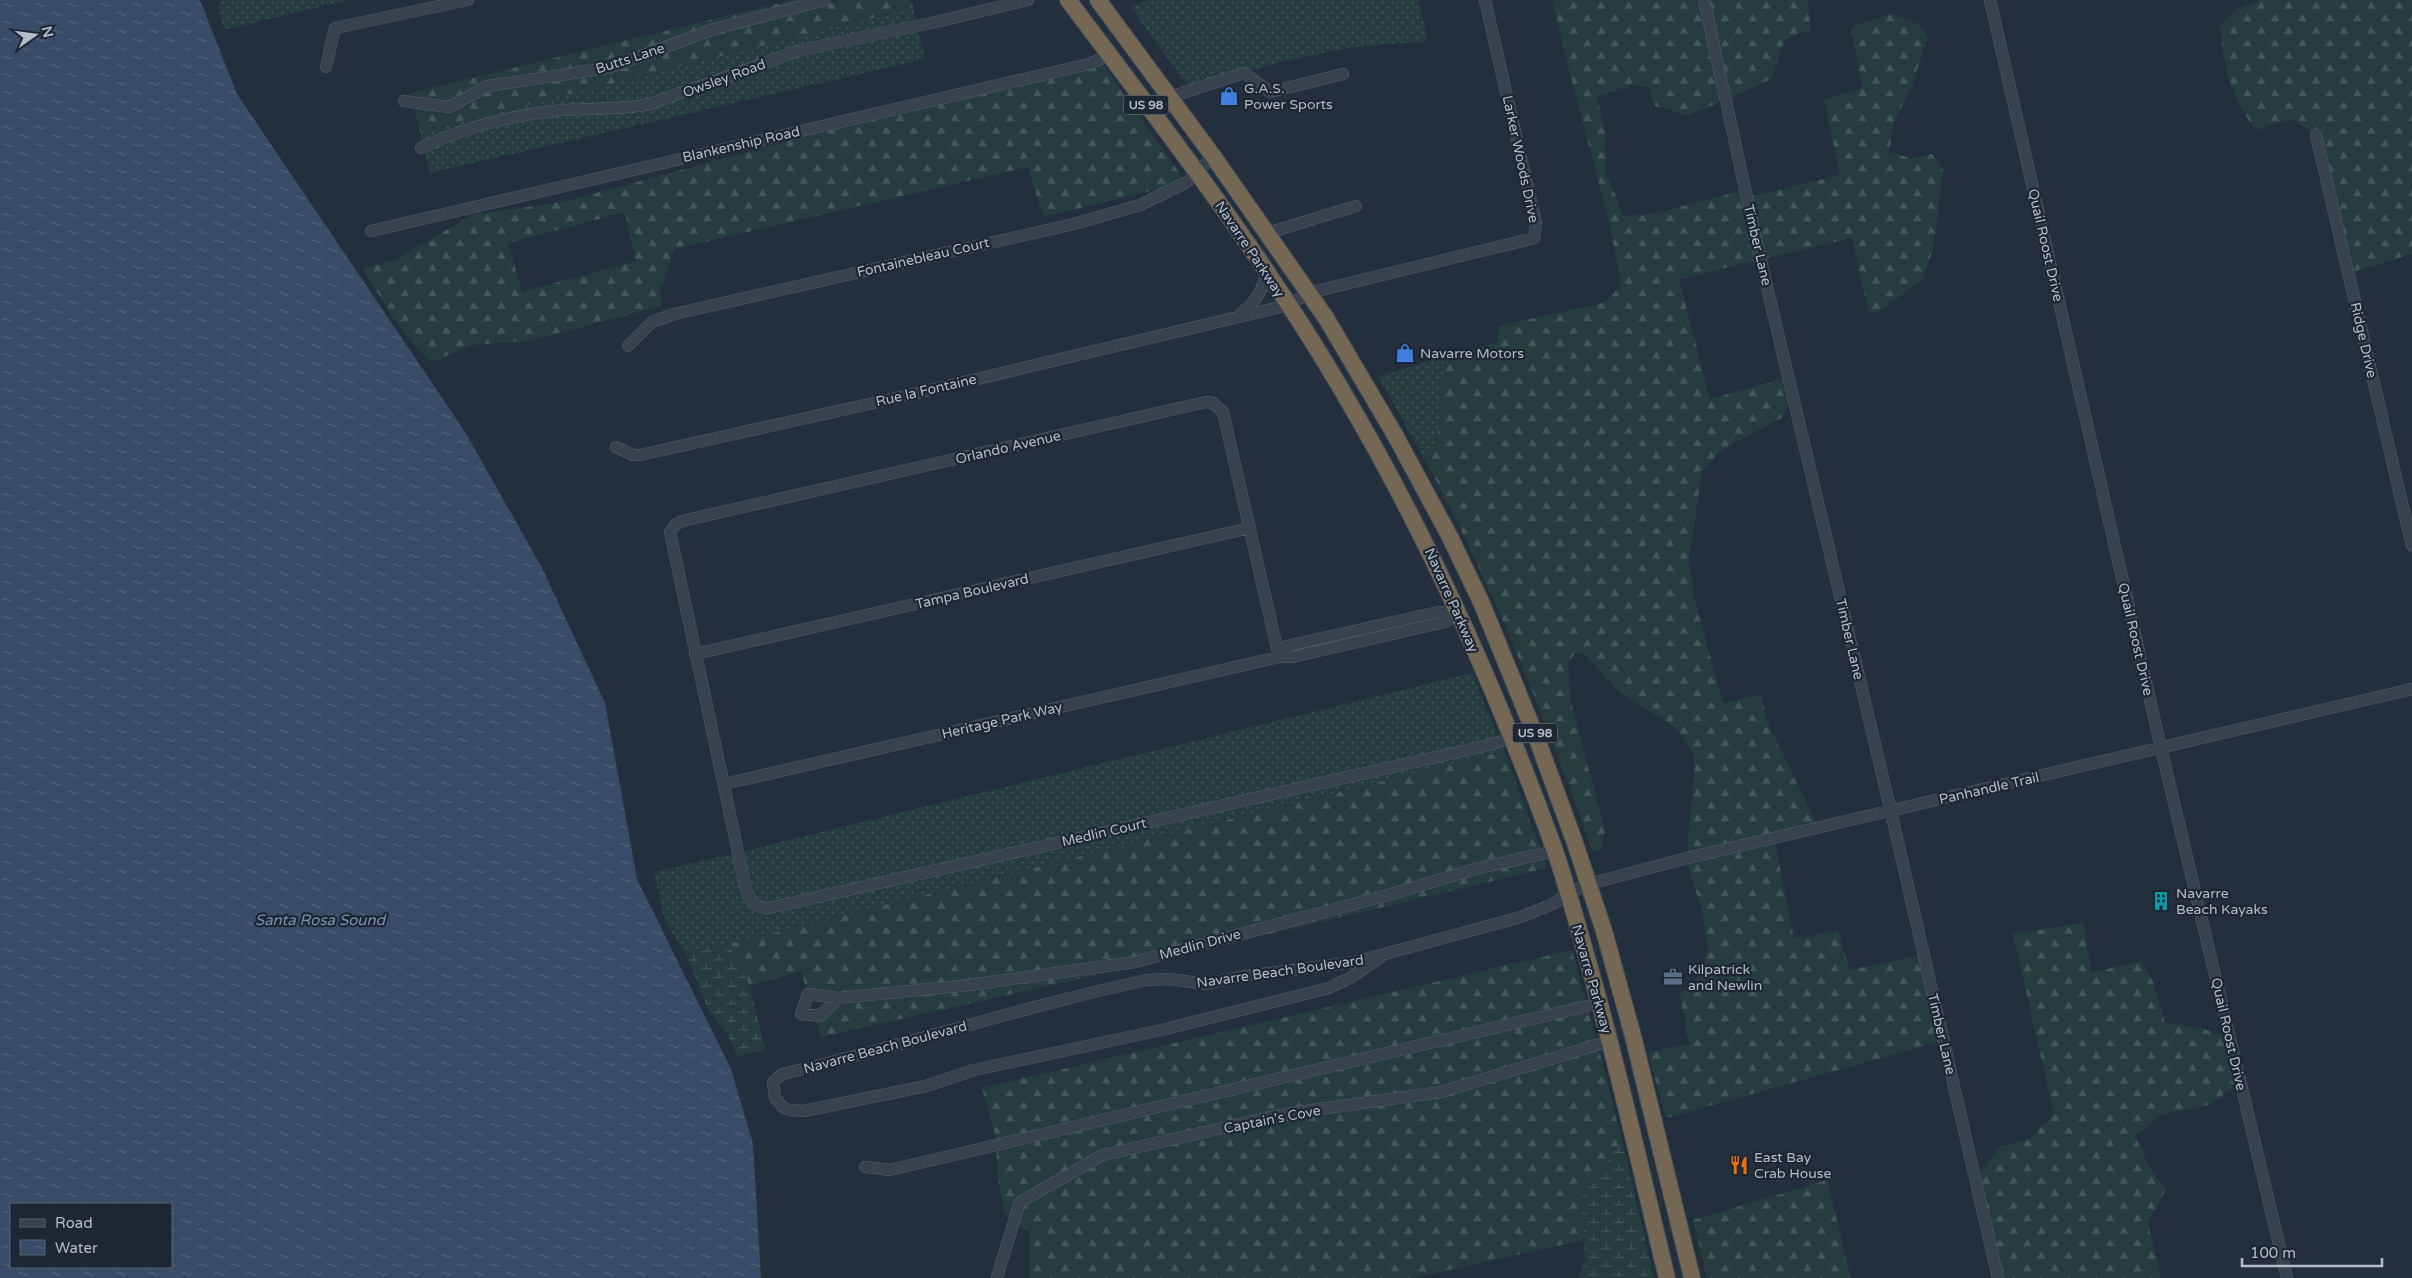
<svg xmlns="http://www.w3.org/2000/svg" width="2412" height="1278" font-family="'Varela Round',sans-serif">
	<style>
		.grass { fill: url(#grass-dots) }
		.forest { fill: url(#forest-firs); fill-rule: evenodd }
		.wetland { fill: url(#wetland-marsh) }
		.water { fill: url(#water-ripples); fill-rule: evenodd }
		.lines { fill: none; stroke-linecap: round; stroke-linejoin: round }
		.minor-casing { stroke: #565f6c; stroke-width: 12 }
		.highway-casing { stroke: #434c59; stroke-width: 18 }
		.minor { stroke: #38414e; stroke-width: 11 }
		.highway { stroke: #746855; stroke-width: 16 }
		.labels { text-anchor: middle; stroke-width: 4.5; stroke-linejoin: round; paint-order: stroke }
		.shield { fill: #1d2633; stroke: #878f9c; stroke-width: 1 }
		.shield-label { font-size: 12px; font-weight: bold; fill: #b4bcc9 }
		.street-label { font-size: 14px; fill: #b4bcc9; stroke: #1d2633 }
		.poi-label { font-size: 14px; fill: #b4bcc9; stroke: #1d2633; text-anchor: start }
		.water-label { font-size: 15px; font-style: italic; fill: #7c92b1; stroke: #1d2633 }
	</style>
	<defs>
		<pattern id="grass-dots" width="8" height="8" patternUnits="userSpaceOnUse" patternTransform="scale(1.25)"><rect width="8" height="8" fill="#263c3f"/><path d="M2 2h.1M6 6h.1" fill="none" stroke="#435659" stroke-width="1.8" stroke-linecap="round"/></pattern>
		<pattern id="forest-firs" width="22" height="20" patternUnits="userSpaceOnUse" patternTransform="scale(1.25)"><rect width="22" height="20" fill="#263c3f"/><path d="M5 1l3.5 6h-7zM16 11l3.5 6h-7z" fill="#435659"/></pattern>
		<pattern id="wetland-marsh" width="20" height="14" patternUnits="userSpaceOnUse" patternTransform="scale(1.25)"><rect width="20" height="14" fill="#263c3f"/><path d="M1 5h8M5 5V1M11 12h8M15 12V8" fill="none" stroke="#435659"/></pattern>
		<pattern id="water-ripples" width="26" height="14" patternUnits="userSpaceOnUse" patternTransform="scale(1.25)"><rect width="26" height="14" fill="#394c67"/><path d="M2 4q2-2 4 0t4 0M15 11q2-2 4 0t4 0" fill="none" stroke="#53647b"/></pattern>
	</defs>
	<rect width="100%" height="100%" fill="#242f3e"/>
	<path class="grass" d="M221 0H348L224 30 218 9Z
		M1149 0H1418L1428 41 1347 48 1289 60 1188 87 1131 7Z
		M913 8 916 21 649 99 502 116 446 131 423 142 420 132Z
		M918 31 925 59 430 173 425 152 449 140 525 120 562 115 625 113 802 55Z
		M1445 357 1438 431 1433 449 1424 458 1378 376Z
		M1472 673 1498 737 768 904C746 898 748 871 744 851Z
		M1502 746 1504 751 686 954 665 922 654 872 733 854C738 878 738 912 770 913Z"/>
	<path class="forest" d="M792 0H806L607 63 487 81 448 102 412 97 411 93Z
		M844 0H911L913 8 420 132 414 107 447 111 489 90 609 72 716 33Z
		M1552 0H1698L1721 102 1688 115 1655 106 1648 87 1630 85 1597 97 1605 132 1606 172 1624 216 1654 214 1740 191 1755 261 1679 279 1710 399 1783 379 1789 402 1783 417 1720 451 1702 471 1689 557 1694 597 1723 703 1760 695 1770 728 1817 824 1687 853 1695 760C1682 718 1648 716 1620 692 1607 680 1596 665 1583 653H1575L1568 664 1571 702 1605 832 1601 850 1593 852C1545 717 1492 584 1424 458L1433 449 1438 431 1445 357 1498 342V326L1606 302 1621 285C1612 225 1594 167 1579 108 1569 72 1561 36 1552 0Z
		M1710 0H1807L1811 29 1785 40 1771 79 1731 98Z
		M2261 0H2412V254L2353 272 2320 129 2311 131 2291 119 2255 130C2229 90 2225 73 2220 26L2237 9Z
		M1890 14 1918 24 1928 37 1912 86 1894 122 1889 152 1911 158 1932 154 1943 170 1934 246 1922 280 1878 312 1869 314 1852 238 1766 258 1751 191 1753 196 1840 175 1824 100 1863 88 1851 30 1856 25Z
		M1102 63 1183 178 1167 187 1043 217 1028 167 674 249 660 292 662 306 527 341 472 345 432 362C402 337 383 302 363 268L395 260 474 214 563 202 862 121ZM625 212 636 261 522 292 508 243Z
		M1504 751 1541 850 1135 957 969 981 840 993 807 991 801 971 750 986 728 944Z
		M1775 843 1794 939 1838 931 1850 970 1918 956 1938 1042 1666 1118 1648 1053 1689 1044 1680 993 1694 985 1708 952 1702 911 1687 863Z
		M1544 859 1547 868 1148 963 1480 873Z
		M2084 923 2091 973 2141 961 2153 982 2165 1023 2201 1028 2224 1036 2235 1085 2212 1104 2161 1115 2135 1136 2150 1168 2166 1189 2148 1223 2161 1278H2003L1980 1174 1999 1147 2030 1139 2054 1114 2013 934Z
		M1572 950 1596 1040 1440 1087 1102 1151 1018 1198 1010 1217 1004 1212 997 1173 996 1137 982 1088Z
		M1132 967 821 1037 816 1020 843 1003Z
		M1599 1050 1624 1149 1619 1146 1582 1197 1584 1240 1413 1278H1029V1232L1019 1224 1025 1205 1105 1160 1284 1119 1443 1096Z
		M1827 1180 1851 1278H1707L1693 1220Z"/>
	<path class="wetland" d="M728 944 750 986 765 1050 737 1056 727 1034 708 1010 686 954Z
		M1618 1145 1624 1149 1654 1278H1578L1585 1263 1582 1197Z"/>
	<path class="water" d="M0 0H200L237 94 465 432 541 566 605 703 637 879 731 1069 753 1144 761 1278H0ZM171 1204V1267H11V1204Z"/>
	<g class="lines">
		<g class="minor-casing">
			<path id="minor" d="M1704 0 1759 253 1891 812 1998 1278
				M1990 0 2161 748 2287 1278
				M326 67 335 28 468 0
				M1170 97 1244 73 1270 92 1343 74
				M404 101 449 107 488 86 608 68 714 29 825 0
				M2316 135 2412 546
				M421 148C464 127 514 115 562 110 591 108 621 110 650 104L801 50 936 22 1028 0
				M371 231 1089 64 1110 55
				M1268 233 1356 206
				M1239 315C1255 303 1263 292 1266 272
				M628 346 652 322 674 314 1074 224 1140 205 1187 182 1213 156
				M616 447 633 455H640L905 396 1289 305 1309 293 1534 238 1536 223 1485 0
				M695 654 1250 528
				M1279 657 1223 412 1213 403 1206 402 682 521 675 525 670 532 745 885C748 899 754 908 769 908L1489 745 1511 738
				M1279 657 1287 646 1438 612H1459
				M724 784 1279 657H1292L1445 622 1459 612
				M1381 957 1350 978 1329 988 1166 1029 974 1070 926 1086 804 1111 790 1110 783 1107 775 1098 773 1082 782 1074C905 1046 1024 1006 1147 980L1169 979 1206 984 1244 976 1355 962 1521 917 1555 903 1568 893 1589 884 1687 858 2412 689
				M838 998 820 1016 801 1014 808 994 838 998 969 985 1135 962 1388 895 1479 868 1555 851
				M865 1167 890 1170 1600 1003
				M997 1277 1020 1202 1103 1155 1284 1114 1441 1092 1610 1041"/>
		</g>
		<g class="highway-casing">
			<path id="highway" d="M1068 0C1163 126 1260 251 1340 387 1427 533 1496 688 1554 848 1565 880 1574 912 1583 944 1615 1054 1640 1166 1667 1278
				M1098 0 1213 156 1326 318 1395 435 1450 537 1482 604 1537 739 1575 843 1604 931 1633 1036 1692 1278"/>
		</g>
		<use href="#minor" class="minor"/>
		<use href="#highway" class="highway"/>
	</g>
	<defs>
		<g id="shop-bare" transform="scale(1.5)"><path d="M-5-2.5h2.3a2.7 3.5 0 0 1 5.4 0H5L5.5 6h-11ZM-1.5-2.5h3a1.5 2.3 0 0 0-3 0Z" fill="#3f7fe0" stroke="#1d2633" stroke-width="2.5" paint-order="stroke"/></g>
		<g id="building-bare" transform="scale(1.5)"><path d="M-4-6H4V6H1V3H-1V6H-4ZM-2.5-4.3h1.7v1.8h-1.7ZM.8-4.3h1.7v1.8H.8ZM-2.5-1h1.7V.8h-1.7ZM.8-1h1.7V.8H.8Z" fill="#0f9aa8" stroke="#1d2633" stroke-width="2.5" paint-order="stroke"/></g>
		<g id="office-bare" transform="scale(1.5)"><path d="M-6-3h4V-5.5h4V-3h4V5H-6ZM-1-4.5V-3h2v-1.5ZM-6 0V1H6V0Z" fill="#5c6f8a" stroke="#1d2633" stroke-width="2.5" paint-order="stroke"/></g>
		<g id="restaurant-bare" transform="scale(1.5)"><path d="M-5-6h1v4h1v-4h1v4h1v-4h1v5L-1.5 .5V6h-2V.5L-5-1ZM5-6V6H3V1.5H1.5Q1.5-4 5-6Z" fill="#e8710a" stroke="#1d2633" stroke-width="2.5" paint-order="stroke"/></g>
	</defs>
	<g fill-rule="evenodd">
		<use href="#shop-bare" x="1229" y="96"/>
		<use href="#shop-bare" x="1405" y="353"/>
		<use href="#building-bare" x="2161" y="901"/>
		<use href="#office-bare" x="1673" y="977"/>
		<use href="#restaurant-bare" x="1739" y="1165"/>
	</g>
	<g class="labels">
		<g class="shield">
			<rect x="1123.5" y="95.5" width="45" height="19" rx="4"/>
			<rect x="1512.5" y="723.5" width="45" height="19" rx="4"/>
		</g>
		<g class="shield-label">
			<text x="1146" y="109">US 98</text>
			<text x="1535" y="737">US 98</text>
		</g>
		<g class="street-label">
			<text transform="translate(630 58) rotate(-18)" y="5">Butts Lane</text>
			<text transform="translate(724 78) rotate(-20)" y="5">Owsley Road</text>
			<text transform="translate(741 144) rotate(-13)" y="5">Blankenship Road</text>
			<text transform="translate(1521 159) rotate(78)" y="5">Larker Woods Drive</text>
			<text transform="translate(1758 245) rotate(77)" y="5">Timber Lane</text>
			<text transform="translate(2046 245) rotate(77)" y="5">Quail Roost Drive</text>
			<text transform="translate(1250 249) rotate(56)" y="5">Navarre Parkway</text>
			<text transform="translate(923 257) rotate(-13)" y="5">Fontainebleau Court</text>
			<text transform="translate(2364 340) rotate(77)" y="5">Ridge Drive</text>
			<text transform="translate(926 390) rotate(-13)" y="5">Rue la Fontaine</text>
			<text transform="translate(1008 447) rotate(-13)" y="5">Orlando Avenue</text>
			<text transform="translate(972 591) rotate(-13)" y="5">Tampa Boulevard</text>
			<text transform="translate(1452 600) rotate(66)" y="5">Navarre Parkway</text>
			<text transform="translate(1850 639) rotate(77)" y="5">Timber Lane</text>
			<text transform="translate(2136 639) rotate(77)" y="5">Quail Roost Drive</text>
			<text transform="translate(1002 720) rotate(-13)" y="5">Heritage Park Way</text>
			<text transform="translate(1989 788) rotate(-13)" y="5">Panhandle Trail</text>
			<text transform="translate(1104 832) rotate(-13)" y="5">Medlin Court</text>
			<text transform="translate(1200 944) rotate(-15)" y="5">Medlin Drive</text>
			<text transform="translate(1280 971) rotate(-8)" y="5">Navarre Beach Boulevard</text>
			<text transform="translate(1592 979) rotate(74)" y="5">Navarre Parkway</text>
			<text transform="translate(1942 1034) rotate(77)" y="5">Timber Lane</text>
			<text transform="translate(2229 1034) rotate(77)" y="5">Quail Roost Drive</text>
			<text transform="translate(885 1047) rotate(-15)" y="5">Navarre Beach Boulevard</text>
			<text transform="translate(1272 1119) rotate(-11)" y="5">Captain's Cove</text>
		</g>
		<g class="poi-label">
			<text x="1244" y="93">G.A.S.<tspan x="1244" dy="16">Power Sports</tspan></text>
			<text x="1420" y="358">Navarre Motors</text>
			<text x="2176" y="898">Navarre<tspan x="2176" dy="16">Beach Kayaks</tspan></text>
			<text x="1688" y="974">Kilpatrick<tspan x="1688" dy="16">and Newlin</tspan></text>
			<text x="1754" y="1162">East Bay<tspan x="1754" dy="16">Crab House</tspan></text>
		</g>
		<g class="water-label">
			<text x="320" y="925">Santa Rosa Sound</text>
		</g>
	</g>
	<rect x="10" y="1203" width="162" height="65" fill="#1d2633" stroke="#59626f"/>
	<rect x="20" y="1219" width="25" height="8" fill="#38414e" stroke="#59626f"/>
	<text x="55" y="1228" font-size="15" fill="#b4bcc9">Road</text>
	<rect x="20" y="1240" width="25" height="15" fill="url(#water-ripples)" stroke="#59626f"/>
	<text x="55" y="1253" font-size="15" fill="#b4bcc9">Water</text>
	<g transform="translate(35 35) rotate(76)" stroke="#1d2633" stroke-width="4" paint-order="stroke">
	<path d="M0-4L9 19L0 12L-9 19Z" fill="#b4bcc9"/>
	<text y="-8" font-size="14" font-weight="bold" text-anchor="middle" fill="#b4bcc9">N</text>
	</g>
	<path d="M2242 1258v8h140v-8" fill="none" stroke="#b4bcc9" stroke-width="2.5"/>
	<text x="2250" y="1258" font-size="15" fill="#b4bcc9" stroke="#1d2633" stroke-width="4" paint-order="stroke">100 m</text>
</svg>
